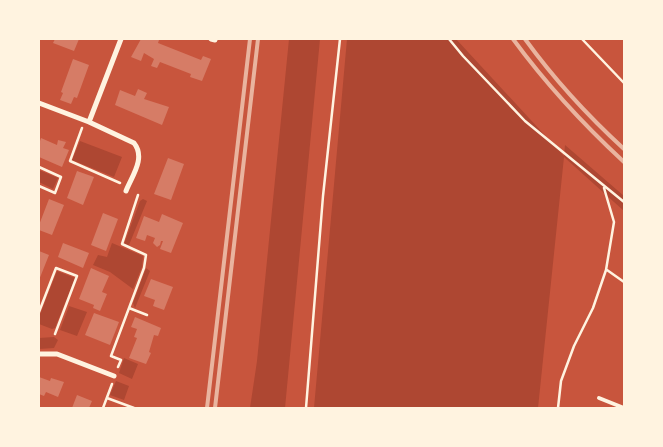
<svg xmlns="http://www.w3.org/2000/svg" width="663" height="447" font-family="'PT Sans Narrow',sans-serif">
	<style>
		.green { fill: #ae4732 }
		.building { fill: #d67c66 }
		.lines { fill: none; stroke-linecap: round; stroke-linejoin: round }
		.path { stroke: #fff3e0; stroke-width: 2.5 }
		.service { stroke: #fff3e0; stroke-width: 4 }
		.minor { stroke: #fff3e0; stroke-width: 5 }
		.rail { stroke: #e9b49f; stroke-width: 4 }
	</style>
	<rect width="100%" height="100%" fill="#c8553d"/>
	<path class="green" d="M289 39H320L285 408H250L257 361Z
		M347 39H456L564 156 565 145 624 196V211L564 157 538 408H314Z
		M80 141 122 157 114 177 72 160Z
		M39 170 58 178 53 189 39 182Z
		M143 199 147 201 129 245 124 244 140 201Z
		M112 243 143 256 142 267 133 289 110 272 93 265 98 255 107 257Z
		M146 268 150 271 135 308 133 303Z
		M57 271 75 278 55 328 52 329 39 324V317Z
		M69 306 87 312 77 336 60 330Z
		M54 337 58 340 54 348 39 349V338Z
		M124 358 138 364 132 379 119 373Z
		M116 381 129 386 124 400 110 395Z"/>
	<path class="building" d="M55 39H79L74 51 53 43Z
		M141 39H155L159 40 158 43 201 60 203 56 211 59 202 81 190 77 191 74 160 62 157 68 151 66 154 59 144 53 141 61 131 57Z
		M73 59 89 65 77 98 74 97 71 104 60 100 63 93 61 92Z
		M138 89 147 93 144 99 169 107 162 125 115 105 120 90 135 96Z
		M41 138 57 145 58 140 66 142 63 148 69 150 62 167 39 157V144Z
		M168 158 184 164 171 200 154 194Z
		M77 171 94 177 83 205 67 198Z
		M49 199 64 205 52 235 39 230V225Z
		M103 213 118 219 106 251 91 245Z
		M162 214 183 223 171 253 160 249 163 241H161L160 245 157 247 153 243 155 238 147 235 145 241 136 238 144 216 159 222Z
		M63 243 89 253 83 268 58 257Z
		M39 251 49 255 39 280Z
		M91 268 109 276 102 292 107 294 100 311 93 308 94 305 79 299Z
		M151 279 173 287 164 310 153 306 155 300 144 296Z
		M94 313 119 322 110 345 85 335Z
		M135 317 161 328 158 336 154 335 149 352 151 353 146 364 129 358 137 338 134 337 137 329 131 327Z
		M39 377 50 381 51 378 64 382 58 397 46 392 44 396 39 394Z
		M77 395 92 401 89 408H72Z"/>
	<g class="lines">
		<path class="path" d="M449 39 463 56 525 121 624 202
			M582 39 624 83
			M82 128 70 161 120 183
			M39 167 61 177 55 193 39 186
			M607 270 624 282
			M129 308 147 315
			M39 312 56 268 77 276 55 334
			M118 367 121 360 111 356 144 268 146 255 122 244 138 195
			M107 398 134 408
			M103 408 112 384
			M306 408 323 196 340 39
			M558 408 561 381 574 346 593 308 606 270 614 222 604 188"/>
		<path class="service" d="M599 398 624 408"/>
		<path class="minor" d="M211 39 215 40
			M39 103 89 122 134 143C146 158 132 176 126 191
			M89 122 121 39
			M39 354H57L114 376"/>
		<path class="rail" d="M513 39C546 84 584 125 624 162
			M525 39C554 79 588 116 624 149
			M207 408 250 39
			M215 408 258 39"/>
	</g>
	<rect width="663" height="447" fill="none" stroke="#fff3e0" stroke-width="80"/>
</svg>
